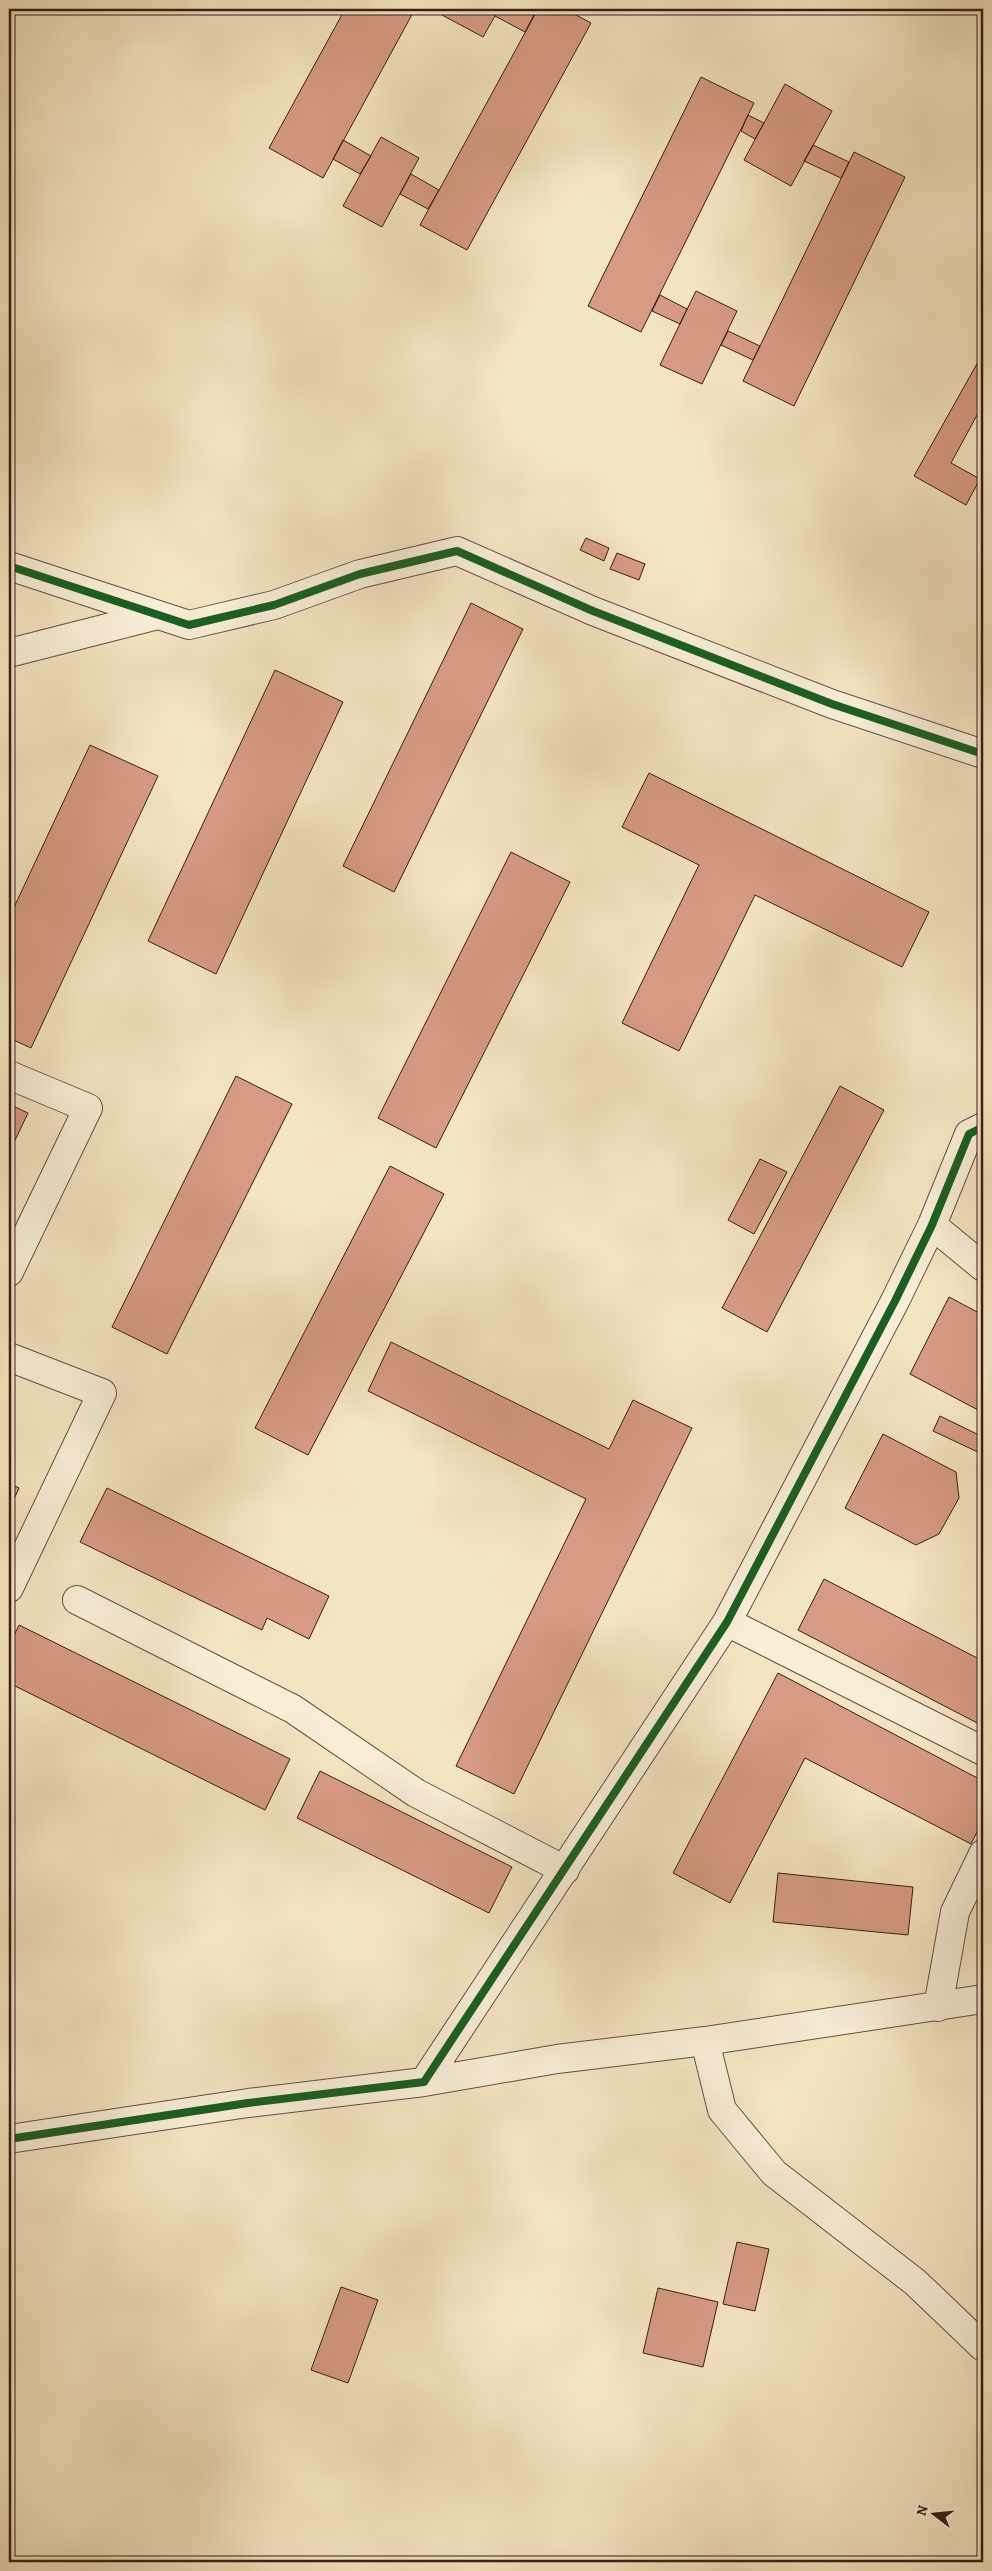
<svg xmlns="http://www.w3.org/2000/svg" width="992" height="2571" font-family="Alegreya,serif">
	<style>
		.building { fill: #d79b83; stroke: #371e15 }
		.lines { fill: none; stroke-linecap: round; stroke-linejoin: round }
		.minor-casing { stroke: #665040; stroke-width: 30 }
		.minor { stroke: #f8eed7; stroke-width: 28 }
		.cycleway-casing { stroke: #f8eed7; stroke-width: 11 }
		.cycleway { stroke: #1b5e20; stroke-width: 8 }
	</style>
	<rect width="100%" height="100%" fill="#f4e5c1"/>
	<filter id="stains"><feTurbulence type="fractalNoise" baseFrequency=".004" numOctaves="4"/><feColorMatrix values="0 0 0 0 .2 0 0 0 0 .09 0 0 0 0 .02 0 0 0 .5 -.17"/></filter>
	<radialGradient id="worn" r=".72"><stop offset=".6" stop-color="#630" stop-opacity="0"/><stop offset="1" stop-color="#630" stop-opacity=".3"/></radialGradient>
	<path class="building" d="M345 9H415L323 178 269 148Z
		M445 9H499L483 37 442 15Z
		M499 9H523L534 15 525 32 495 16Z
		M538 9H565L591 23 467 250 420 225Z
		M701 77 754 103 641 332 588 306Z
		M785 84 832 111 791 186 744 160Z
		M748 115 764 123 755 139 741 131Z
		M381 137 419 158 382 227 343 206Z
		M343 140 371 156 360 174 333 159Z
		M813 145 849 162 841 178 804 161Z
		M854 152 905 177 794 406 743 381Z
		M411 174 439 190 428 209 400 194Z
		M696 291 737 311 702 384 660 365Z
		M660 295 687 309 680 324 652 311Z
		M728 331 760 346 753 360 721 345Z
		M983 353V404L951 463 980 479 966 505 914 476Z
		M586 538 609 548 604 561 580 550Z
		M617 553 645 564 639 580 610 569Z
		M471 603 523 629 394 892 343 866Z
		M275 670 343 702 216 974 148 941Z
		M90 745 158 776 31 1048 9 1038V918Z
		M649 773 929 912 902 967 755 895 679 1051 622 1023 699 865 622 827Z
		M511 852 570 882 436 1148 378 1118Z
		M236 1076 292 1104 167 1354 112 1327Z
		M840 1086 884 1110 767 1332 722 1308Z
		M9 1104 28 1113 9 1153Z
		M760 1159 787 1172 754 1234 728 1220Z
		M390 1166 444 1194 308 1455 255 1428Z
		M949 1297 983 1315V1409L980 1411 910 1374Z
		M391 1342 609 1449 633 1400 692 1428 514 1794 456 1766 586 1499 368 1391Z
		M940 1416 983 1437 982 1454 933 1431Z
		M883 1434 956 1472 959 1498 939 1534 916 1545 845 1508Z
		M9 1483 19 1488 9 1510Z
		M107 1488 329 1596 309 1639 267 1618 262 1630 80 1542Z
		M824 1579 983 1661V1726L798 1630Z
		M19 1625 290 1759 265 1810 9 1683V1646Z
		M778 1673 983 1781V1820L971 1844 805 1758 730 1903 673 1873Z
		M320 1771 512 1867 489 1913 297 1818Z
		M778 1873 913 1887 908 1935 773 1922Z
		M737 2242 769 2249 755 2311 723 2304Z
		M341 2287 378 2300 348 2383 311 2370Z
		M658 2288 718 2302 703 2367 643 2353Z"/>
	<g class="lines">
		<g class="minor-casing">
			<path id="minor" d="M9 566 189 625 274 605 360 574 457 551 593 611 832 704 983 754
				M9 653 158 615
				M9 1075 88 1108 9 1272
				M932 1225 983 1267
				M9 1357 102 1393 9 1588
				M77 1600 293 1709 416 1793 565 1870
				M727 1622 983 1751
				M938 2007 955 1912 983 1854
				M705 2041 722 2110 774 2173 915 2282 983 2347
				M424 2082 557 2059 705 2041 983 1999
				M9 2139 248 2103 424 2082 727 1622 895 1301 932 1225 969 1134 983 1127"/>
		</g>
		<use href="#minor" class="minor"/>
		<g class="cycleway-casing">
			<path id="cycleway" d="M9 566 189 625 274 605 360 574 457 551 593 611 832 704 983 754
				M9 2139 248 2103 424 2082 727 1622 895 1301 932 1225 969 1134 983 1127"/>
		</g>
		<use href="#cycleway" class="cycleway"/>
	</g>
	<rect width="992" height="2571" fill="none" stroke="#f4e5c1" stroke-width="30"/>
	<rect x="10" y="10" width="972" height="2551" fill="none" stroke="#371e15" stroke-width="2.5"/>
	<rect x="15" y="15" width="962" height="2541" fill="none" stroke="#371e15"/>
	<g transform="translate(934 2514) rotate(286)" stroke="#f8eed7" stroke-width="4" paint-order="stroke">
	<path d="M0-4L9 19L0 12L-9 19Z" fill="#371e15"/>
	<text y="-8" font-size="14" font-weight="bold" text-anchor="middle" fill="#371e15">N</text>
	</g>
	<rect width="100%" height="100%" filter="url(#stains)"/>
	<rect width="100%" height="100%" fill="url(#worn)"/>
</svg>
